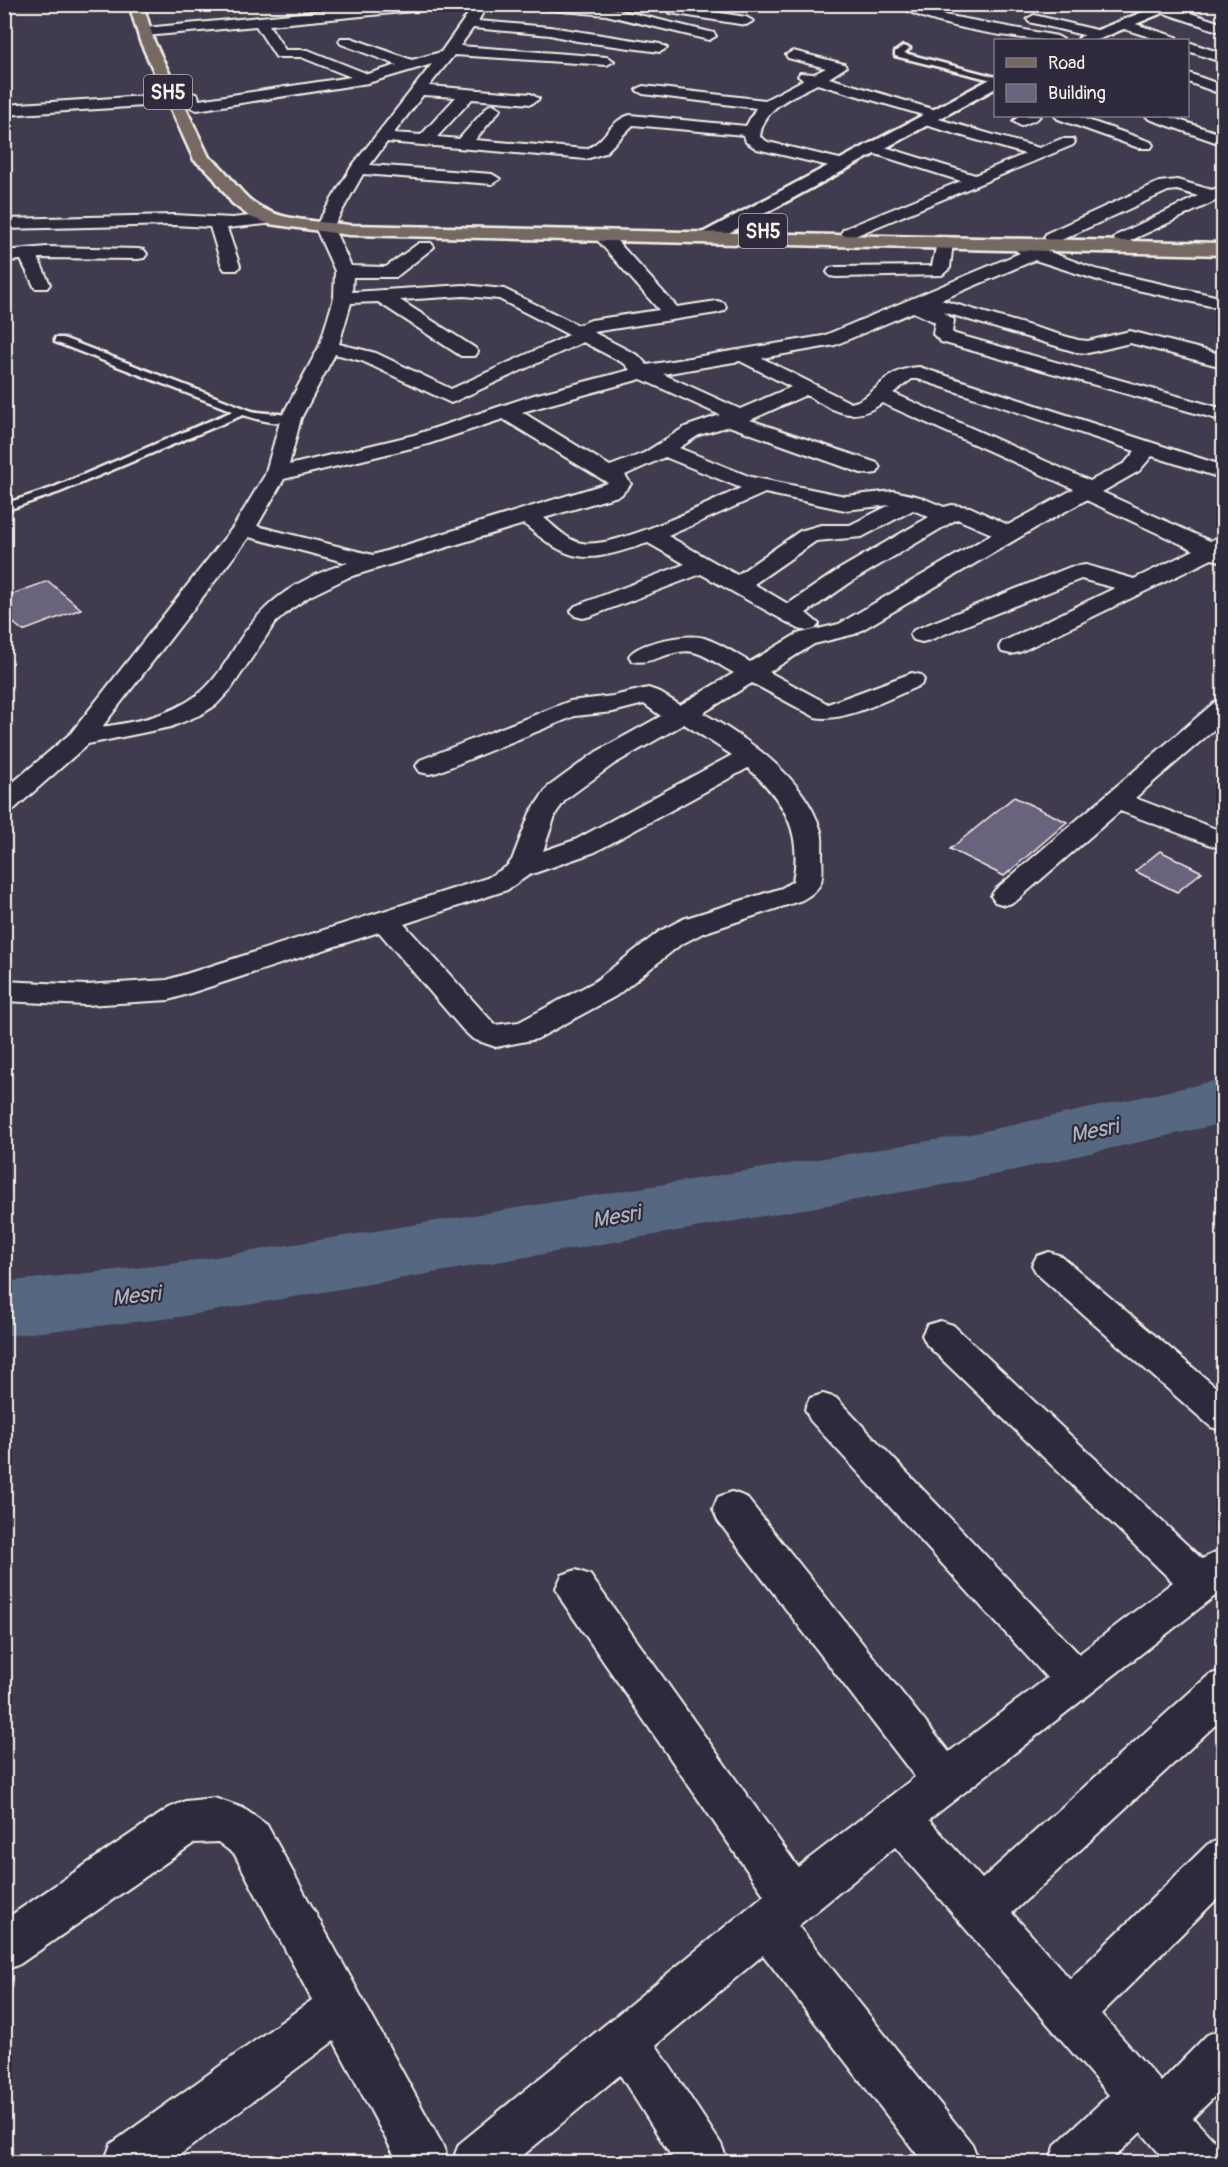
<svg xmlns="http://www.w3.org/2000/svg" width="1228" height="2167" font-family="Pangolin,sans-serif">
	<style>
		.lines { fill: none; stroke-linecap: round; stroke-linejoin: round }
		.river { fill: #566781; fill-rule: evenodd }
		.building { fill: #6b647e; stroke: #f4f1e8; stroke-width: 1.5 }
		.lane-casing { stroke: #f4f1e8; stroke-width: 5 }
		.street-casing { stroke: #f4f1e8; stroke-width: 4 }
		.secondary-casing { stroke: #f4f1e8; stroke-width: 5 }
		.primary-casing { stroke: #f4f1e8; stroke-width: 5 }
		.lane { fill: #2f2a3d; fill-rule: evenodd }
		.street { fill: #2f2a3d; fill-rule: evenodd }
		.secondary { fill: #2f2a3d; fill-rule: evenodd }
		.primary { fill: #766964; fill-rule: evenodd }
		.labels { text-anchor: middle; stroke-width: 4.5; stroke-linejoin: round; paint-order: stroke }
		.shield { fill: #2f2a3d; stroke: #b9b5b5; stroke-width: 1.5 }
		.shield-label { font-size: 20px; font-weight: bold; fill: #f4f1e8 }
		.water-label { font-size: 22px; font-style: italic; fill: #adb3ba; stroke: #2f2a3d }
	</style>
	<rect width="100%" height="100%" fill="#413b50"/>
	<filter id="ink" filterUnits="userSpaceOnUse"><feTurbulence type="fractalNoise" baseFrequency=".0167" numOctaves="2"/><feDisplacementMap in="SourceGraphic" scale="12" xChannelSelector="R" yChannelSelector="G"/><feConvolveMatrix kernelMatrix="1 2 1 2 8 2 1 2 1" color-interpolation-filters="sRGB"/></filter>
	<g filter="url(#ink)">
		<g class="lines">
			<path class="river" d="M1224 1079V1123L966 1181 172 1318 4 1336V1282L172 1264 966 1135Z"/>
		</g>
		<path class="building" d="M48 581 81 609 23 631 4 615V597Z
			M1014 797 1067 822 1004 876 950 849Z
			M1160 851 1202 872 1177 892 1135 871Z"/>
		<g class="lines">
			<g class="lane-casing">
				<path id="lane" d="M903 46 910 48 904 53 996 77V81L895 56V52Z
					M55 338H63L252 411C263 414 290 413 296 418 283 428 257 419 243 415L60 492 4 511V504L52 488 233 411 55 342Z"/>
			</g>
			<g class="street-casing">
				<path id="street" d="M395 4H450L444 8 269 25 285 50H308L368 74 397 65 341 44 339 41 341 38H351L412 60 441 52 475 4H488L478 21 550 27 660 44 667 48 660 52 577 41 550 35 473 28 460 46 607 57 614 61 607 65 454 55 429 86 531 94 539 99 531 104 472 99 437 137 459 139 488 106 493 104 501 109 475 140 586 149C604 143 610 120 630 115L746 126 756 108 643 94 636 90 643 86 765 100 803 80 798 76 800 73 814 74 826 68 788 58 786 55 793 51 844 64 846 67 829 78 939 111 942 114 935 118 1039 148 1061 139H1073L1075 142 1073 145 850 238 844 237 841 233 844 229 961 181 866 151 864 148 866 145H878L975 175 1025 154 918 123 915 120 923 115 817 84C793 97 763 106 760 137L768 142 848 161 850 164 848 167 842 169 757 149 746 142 744 135 633 125 605 153 586 159 387 142 370 165 492 174 500 179 492 184 363 174 333 227 351 266 386 267 419 243H431L434 247 396 277H353L352 292 464 285 504 289 578 325 591 320 659 310 593 235 596 231H608L677 307 717 301 724 303 726 307 724 311 717 313 593 332 639 356 647 365 823 336 1020 253 1006 244 1009 240 1015 239 1095 269 1224 298V309L1110 284 1035 260 941 300 1078 340 1088 341 1130 331 1224 355V365L1219 366 1130 343 1088 353 1076 352 943 312 954 320 952 332 955 334 1224 409V421L941 342 933 334 935 322 913 312 835 345 762 358 851 403C877 398 881 369 919 367L1224 466V479L1152 456 1139 471 1102 492 1210 541 1224 534V562L1212 559 1020 652 1011 654 1002 652 999 647 1002 642 1115 588 1081 579 930 640 922 642 914 640 910 635 914 630 1070 567 1086 565 1134 579 1194 550 1086 500 1037 527 855 634 814 644 769 672 828 704 912 673 921 675 924 680 921 685C894 696 843 724 815 717L752 683 703 713C749 740 805 777 821 831 823 839 822 847 822 855 823 879 825 887 802 900L703 933 680 945 616 996 537 1039 496 1047 473 1039 463 1030 379 932 169 1000 86 1005 4 1001V981L86 985 167 980 487 878 506 867 512 860 530 813 548 787 596 752 661 716 644 704 613 712 575 716 438 772 429 774 420 772 416 766 420 760 570 701 613 696 648 688 657 691 680 705 734 673C722 667 709 657 697 653 675 645 654 666 632 661L629 656C638 642 688 633 704 638 720 643 736 654 750 662L797 634 839 624 992 534 957 519 854 580 806 613 819 624 815 629 807 631 799 629 701 574 591 616 583 618 575 616 571 611 575 606 685 564 648 543C587 562 575 567 524 524L349 577 310 596 291 609 275 623 231 689 216 705 202 714 171 727 88 744 13 810 4 812V790L71 733 234 526 265 475 281 418 319 347 334 298 335 271 315 227 352 166 432 64 368 83 197 110 192 108 189 105 191 103 4 115V105L193 93 198 95 199 100 351 77 301 57H276L256 26 145 36 138 32 145 28ZM423 95 456 97 421 135 394 133ZM464 296 499 299 569 335 451 389 376 353 339 344 351 303 378 302 461 356H475L478 352 475 348 400 300ZM583 342 625 364 630 370 534 395 414 435 289 465 301 418 335 354 362 361 451 403ZM740 361 791 387 740 409 663 374ZM641 379 720 415 685 427 644 453 610 466 522 412ZM912 379H918L1135 451 1125 463 1090 481 893 393ZM806 395C834 410 852 425 882 403L1074 489 1008 525 970 507 952 505 944 507 920 497 894 491 845 496 751 477 679 448 699 435 729 426 861 473 869 474 877 473 880 468 877 463 750 420ZM503 419 608 483 373 555 257 526 284 479 428 444ZM665 457 741 488C708 503 616 549 582 543 568 541 554 526 544 518L621 495 631 484 625 475ZM765 493 845 510 890 505 850 525H821L800 531 737 575 668 536ZM913 510 929 517 838 570 788 604 754 584 816 541 862 537ZM249 537 348 563C301 577 266 599 239 641 227 660 215 682 197 695 169 716 135 722 102 727ZM684 724 732 755 575 840 543 851 556 813 566 799 614 764ZM748 768C783 800 803 831 793 881L782 888 683 919 660 931 594 982 519 1022 495 1025 404 924 507 890 529 875 595 852Z
					M525 4 606 7 714 33 716 36 709 40 606 15 531 8Z
					M899 4H914L944 15 1057 36 1064 40C1036 43 917 25 899 4Z
					M1166 5 1224 24V33L1161 12 1159 9Z
					M675 6 746 17 753 21 746 25 670 13 668 10 670 7Z
					M1034 15 1105 32 1107 35 1100 39 1029 22 1027 19Z
					M1126 21 1176 37 1178 40H1159L1121 28 1119 25Z
					M1188 42 1224 54V63L1188 51Z
					M1188 73 1224 86V95L1188 82Z
					M1020 116H1040L1037 119 1021 126 1013 121Z
					M1055 116H1076L1151 142 1153 145 1151 148H1139L1058 119Z
					M1146 116H1167L1224 135V145L1149 119Z
					M1177 180 1212 190 1224 186V197L1123 244 1117 243 1114 239 1117 235 1198 196 1177 190 1168 191 1059 241H1047L1044 237 1047 233 1159 182Z
					M269 214 275 215 278 219 275 223 227 228 240 266 237 270H225L222 266 210 227 174 225 4 229V219L174 215 232 218Z
					M944 237 950 238 953 242 950 268 942 275 836 277 830 276 827 272 830 268 836 267 932 266 938 238Z
					M47 247 138 249 144 250 147 254 144 258 138 259 38 258 50 284 47 288H35L21 260 4 261V251Z
					M1224 700V721L1135 798 1224 832V850L1120 811 1015 902 1005 905 995 902 991 896 995 890 1215 702Z
					M1049 1252 1061 1256 1224 1394V1431L1211 1427 1037 1274 1032 1265 1037 1256Z
					M940 1321 953 1325 1202 1559 1224 1548V1589L929 1820 982 1879 1209 1675 1224 1670V1717L1012 1913 1070 1979 1208 1844 1224 1838V1892L1101 2014 1161 2082 1207 2035 1224 2028V2087L1193 2118 1217 2144 1224 2162H1167L1141 2132 1109 2162H1049L1056 2144 1109 2095 895 1847 798 1926 972 2144 979 2162H923L763 1955 656 2045 721 2144 728 2162H675L620 2075 515 2162H452L459 2144 764 1895 562 1601 556 1588 562 1575 576 1570 590 1575 798 1867 915 1777 718 1521 713 1509 718 1497 732 1492 746 1497 949 1752 1047 1678 810 1420 805 1409 810 1398 823 1394 836 1398 1079 1654 1173 1582 927 1345 922 1335 927 1325Z
					M214 1798 243 1808 267 1825 442 2144 449 2162H398L334 2041 170 2162H104L111 2144 312 2000 235 1855 218 1842 194 1843 20 1964 4 1971V1920L169 1808 185 1801Z"/>
			</g>
			<g class="secondary-casing">
				<path id="secondary" d="M1163 4H1184L1097 40H1078L1080 37Z
					M996 76V88L716 240H704L701 236 704 232Z"/>
			</g>
			<g class="primary-casing">
				<path id="primary" d="M129 4H143L154 41 209 157C225 167 231 181 244 194 269 222 314 220 349 225L1224 243V255L349 235 269 224 250 217 232 203 210 173 194 160 140 41Z"/>
			</g>
			<use href="#lane" class="lane"/>
			<use href="#street" class="street"/>
			<use href="#secondary" class="secondary"/>
			<use href="#primary" class="primary"/>
		</g>
	</g>
	<g class="labels">
		<g class="shield">
			<rect x="144" y="75" width="48" height="34" rx="4.5"/>
			<rect x="739" y="214" width="48" height="34" rx="4.5"/>
		</g>
		<g class="shield-label">
			<text x="168" y="99">SH5</text>
			<text x="763" y="238">SH5</text>
		</g>
		<g class="water-label">
			<text transform="translate(1094 1130) rotate(-12)" y="8">Mesri</text>
			<text transform="translate(616 1216) rotate(-10)" y="8">Mesri</text>
			<text transform="translate(136 1295) rotate(-6)" y="8">Mesri</text>
		</g>
	</g>
	<rect width="1228" height="2167" fill="none" stroke="#2f2a3d" stroke-width="24"/>
	<rect x="12" y="12" width="1204" height="2143" fill="none" stroke="#f4f1e8" stroke-width="2" filter="url(#ink)"/>
	<rect x="994" y="39" width="195" height="78" fill="#2f2a3d" stroke="#7e7a81" stroke-width="1.5"/>
	<rect x="1006" y="58" width="30" height="9" fill="#766964" stroke="#7e7a81" stroke-width="1.5"/>
	<text x="1048" y="69" font-size="18" fill="#f4f1e8">Road</text>
	<rect x="1006" y="84" width="30" height="18" fill="#6b647e" stroke="#7e7a81" stroke-width="1.5"/>
	<text x="1048" y="99" font-size="18" fill="#f4f1e8">Building</text>
</svg>
